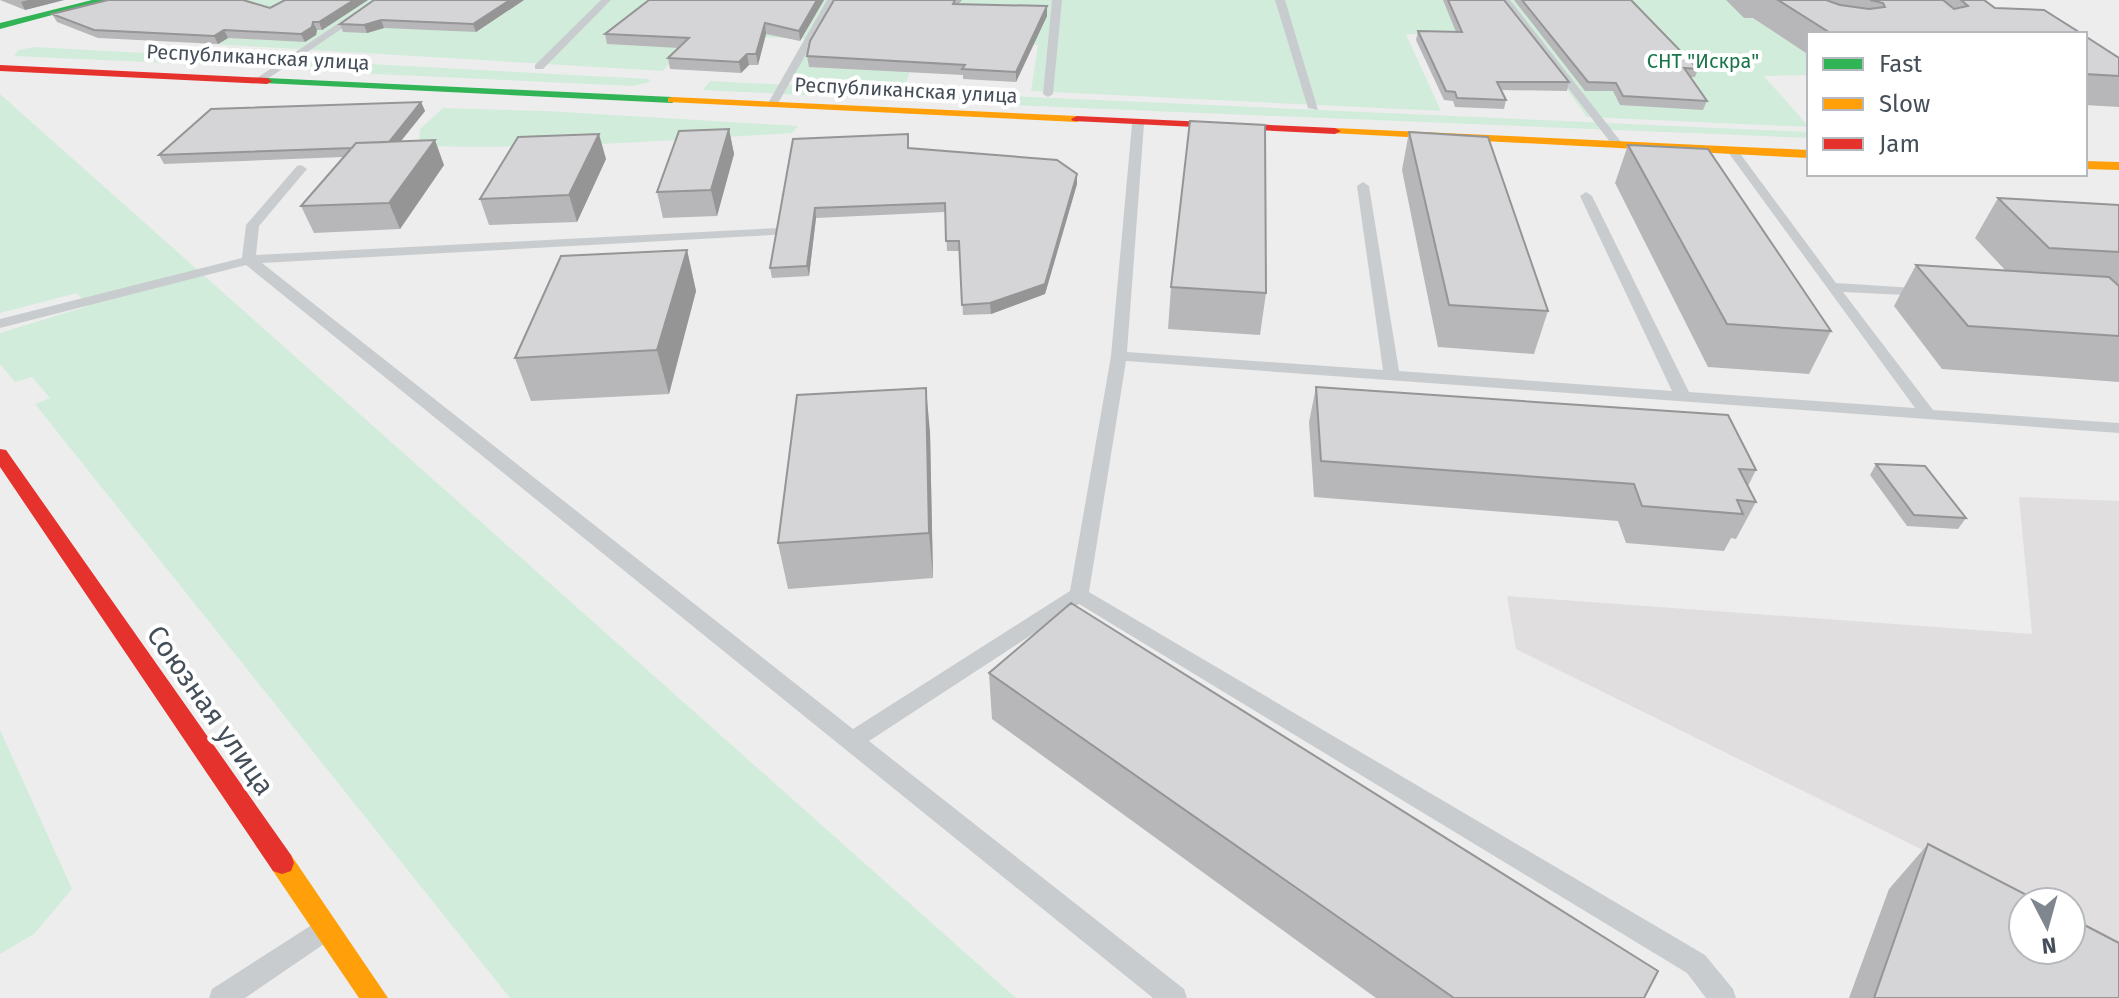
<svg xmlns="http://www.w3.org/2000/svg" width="2119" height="998" font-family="'Fira Sans',sans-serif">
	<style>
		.education { fill: #e0dedf }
		.green { fill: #d2ecdc }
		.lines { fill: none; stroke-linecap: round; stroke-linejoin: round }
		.lane { fill: #c9ccce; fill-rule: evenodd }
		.fast { fill: #30b455; fill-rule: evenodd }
		.slow { fill: #ff9f0a; fill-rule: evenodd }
		.jam { fill: #e5322d; fill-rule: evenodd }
		.wall { fill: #b7b7b9 }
		.shaded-wall { fill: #959596 }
		.building { fill: #d5d5d7; stroke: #959596; stroke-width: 2 }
		.labels { text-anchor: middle; stroke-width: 8; stroke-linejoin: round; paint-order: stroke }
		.far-street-label { font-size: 20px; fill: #454f59; stroke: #fff }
		.far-park-label { font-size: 20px; fill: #1a764a; stroke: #fff }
		.near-street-label { font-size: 28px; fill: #454f59; stroke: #fff }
	</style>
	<rect width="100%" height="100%" fill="#eeeded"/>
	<path class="education" d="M2019 497 2119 501V988L2071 943V902H2028L1516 649 1507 596 2032 634Z"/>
	<path class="green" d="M138 0H1756L1809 35V75L1764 76 1809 127 1587 117 1530 39 1406 34 1441 111 1031 91 1038 45 922 39 905 85 783 78 805 39 694 34 663 71 162 41 228 8Z
		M34 47 221 57 220 63 209 65 14 56 18 50Z
		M313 61 649 79 650 82 633 86 291 70 294 63Z
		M710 81 930 92 935 98 927 101 703 90Z
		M0 94 1016 998H510L35 404 50 398 32 377 15 382 0 364V333L88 306 77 293 0 313Z
		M966 94 1809 132V138L959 103Z
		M443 108 547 111 798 126 792 133C668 141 544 149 419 146L420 129Z
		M0 730 72 889 34 934 0 954Z"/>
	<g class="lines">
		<path class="lane" d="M373 0H384L266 80 257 78Z
			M601 0H611L543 69H535V65Z
			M827 0H837L777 105 768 107 767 105Z
			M1052 0H1062L1053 94 1048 97 1043 94Z
			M1275 0H1285L1318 110 1308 108Z
			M1500 0H1510L1622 143V147H1614Z
			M1138 121 1144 124 1127 352 1383 370 1357 186 1363 182 1369 186 1399 371 1672 391 1580 196 1586 192 1592 196 1689 392 1915 408 1728 152V148H1736L1836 283 1930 289V295L1925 296 1843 292 1933 410 2119 423V433L1126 361 1089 592 1705 955 1733 989 1736 998H1706L1687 973 1079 604 869 741 1184 989 1187 998H1153L246 265 0 328V319L242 258 246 225 297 166 301 165 307 169 259 226 256 255 778 228V234L773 235 262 263 853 729 1070 591 1111 356 1132 124Z
			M321 919 330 922 334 931 330 940 245 998H209L212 989Z"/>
		<path class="fast" d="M92 0H108L0 29V23Z
			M267 78 672 97 677 100 672 103 263 83 262 81Z"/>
		<path class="slow" d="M672 97 1077 116 1083 119 1077 122 668 102V98Z
			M1335 128 1809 150V158L1331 133V129Z
			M2085 161 2119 162V170L2085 169Z
			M282 852 291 855 388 998H359L273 871 270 863 273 855Z"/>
		<path class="jam" d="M0 65 267 78 272 81 267 84 0 71Z
			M1077 116 1335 128 1341 131 1335 134 1073 121 1071 119Z
			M0 449 6 450 291 855 294 863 291 871 282 874 273 871 0 467Z"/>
	</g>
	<path class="wall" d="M0 0H64L25 10Z
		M285 0H368L322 30H317L316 35 305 42 228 38 218 44 98 38 57 22 52 14 270 8Z
		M524 0 476 32 384 28 367 33 343 32 340 24Z
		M649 0H824L800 41 766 34 758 65H749L741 73 670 69 668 58 679 48 607 44 605 34Z
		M834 0H962L959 4 1047 16 1016 82 963 79V75L809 67 807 56Z
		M1443 0H1504L1569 82 1567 91 1501 90 1506 100 1504 109 1455 107 1453 101 1444 100 1416 40 1418 31 1456 32Z
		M1514 0H1631L1698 69 1695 77H1690L1707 101 1703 110 1620 105 1613 91H1585Z
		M1726 0H1984L1995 8 2082 34H1809V55L1753 18H1744Z
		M2085 36 2119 58V107L2085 105Z
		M421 102 425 111 400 142 444 165 400 229 314 233 301 206 343 157 164 164 159 155Z
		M729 129 734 154 717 216 663 218 657 192Z
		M1409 132 1548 311 1534 354 1438 347 1402 170Z
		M793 139 909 148 1077 174V184L1045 294 991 314 963 315 959 251H947L945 212 816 218 809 276 772 278 770 268Z
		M1628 145 1831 331 1809 374 1708 367 1615 183Z
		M606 159 577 222 489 225 480 199Z
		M1998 198 2119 205V382L1942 369 1894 306 1916 265 2006 271 1975 238Z
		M687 250 696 291 669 394 531 401 515 358Z
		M1171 287 1266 293 1260 335 1168 329Z
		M1316 387 1756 470 1748 486 1756 502 1736 539 1731 538 1724 551 1626 543 1618 521 1314 497 1309 422Z
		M930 432 933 578 788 589 778 543Z
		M1876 464 1966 518 1958 529 1907 526 1870 475Z
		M989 673 1644 998H1376L992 719Z
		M1928 844 2119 998H1849L1889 889Z"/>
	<path class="shaded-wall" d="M28 0H64L25 10 21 2Z
		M354 0H368L322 30 319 22Z
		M510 0H524L476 32 473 24Z
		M817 0H824L800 41 799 31Z
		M1047 6V16L1016 82V72Z
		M381 20 384 28 367 33 364 25Z
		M313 22 317 30 316 35 305 42 301 34Z
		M765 23 766 34 758 65 756 54Z
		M224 30 228 38 218 44 214 36Z
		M747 54 749 65 741 73 739 62Z
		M421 102 425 111 389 156 385 146Z
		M729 129 734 154 717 216 711 190Z
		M599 134 606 159 577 222 569 195Z
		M435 140 444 165 400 229 389 203Z
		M1077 174V184L1045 294 991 314 990 303Z
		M815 208 816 218 809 276 807 266Z
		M687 250 696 291 669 394 657 350Z
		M926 388 930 432 933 578 929 533Z"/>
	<path class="building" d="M108 0H243L270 8 285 0H354L319 22H313L312 27 301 34 224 30 214 36 94 30 52 14Z
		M374 0H510L473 24 381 20 364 25 340 24Z
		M649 0H817L799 31 765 23 756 54H747L739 62 668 58 689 38 605 34Z
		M834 0H955L953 4 1047 6 1016 72 962 69 965 65 807 56 810 41Z
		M1448 0H1504L1569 82H1497L1506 100 1457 98 1455 92 1446 91 1418 31 1462 32Z
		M1522 0H1631L1698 69 1684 68 1707 101 1623 96 1616 83 1588 82Z
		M1778 0H1826L1840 5 1869 9 1885 7 1883 3 1870 0H1943L1954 9 1968 6 1961 0H1984L1995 8 2044 10 2082 34H1832Z
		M2085 36 2119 58V76L2085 74Z
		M421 102 389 142 356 143 352 148 159 155 211 109Z
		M1190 121 1265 125 1266 293 1171 287Z
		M729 129 711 190 657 192 679 131Z
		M1409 132 1488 137 1548 311 1449 305Z
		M599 134 569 195 480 199 518 137Z
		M908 134V148L1057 160 1077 174 1045 284 990 303 962 305 959 241H946L945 203 815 208 807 266 770 268 793 139Z
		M435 140 389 203 301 206 356 143Z
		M1628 145 1708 149 1831 331 1727 324Z
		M1998 198 2119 205V252L2049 248Z
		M687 250 657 350 515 358 561 256Z
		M1916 265 2109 277 2119 286V336L1968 326Z
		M1316 387 1728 415 1756 470 1739 469 1756 502 1737 500 1743 514 1642 506 1634 484 1321 461Z
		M926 388 929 533 778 543 797 395Z
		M1876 464 1925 466 1966 518 1914 515Z
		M1071 603 1658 971 1644 998H1454L989 673Z
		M1928 844 2040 902H2023V950H2071V918L2119 943V998H1874Z"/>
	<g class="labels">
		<g class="far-street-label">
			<text transform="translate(258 57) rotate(3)" y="7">Республиканская улица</text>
			<text transform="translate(906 90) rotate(3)" y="7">Республиканская улица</text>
		</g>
		<g class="far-park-label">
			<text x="1703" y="68">СНТ "Искра"</text>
		</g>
		<g class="near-street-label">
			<text transform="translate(211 710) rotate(55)" y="10">Союзная улица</text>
		</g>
	</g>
	<rect x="1807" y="32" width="280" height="144" fill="#ffffff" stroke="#b5b9bd" stroke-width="2"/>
	<rect x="1823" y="58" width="40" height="12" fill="#30b455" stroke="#b5b9bd" stroke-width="2"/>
	<text x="1879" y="72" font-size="24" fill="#454f59">Fast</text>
	<rect x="1823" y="98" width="40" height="12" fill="#ff9f0a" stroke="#b5b9bd" stroke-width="2"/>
	<text x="1879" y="112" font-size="24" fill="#454f59">Slow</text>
	<rect x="1823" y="138" width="40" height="12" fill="#e5322d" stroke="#b5b9bd" stroke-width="2"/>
	<text x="1879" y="152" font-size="24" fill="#454f59">Jam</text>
	<g transform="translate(2047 926) rotate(174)"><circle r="38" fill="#ffffff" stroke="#b5b9bd" stroke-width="2"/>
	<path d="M0-6L14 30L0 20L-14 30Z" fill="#80868d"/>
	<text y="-12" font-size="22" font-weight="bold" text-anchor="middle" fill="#454f59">N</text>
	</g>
</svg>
